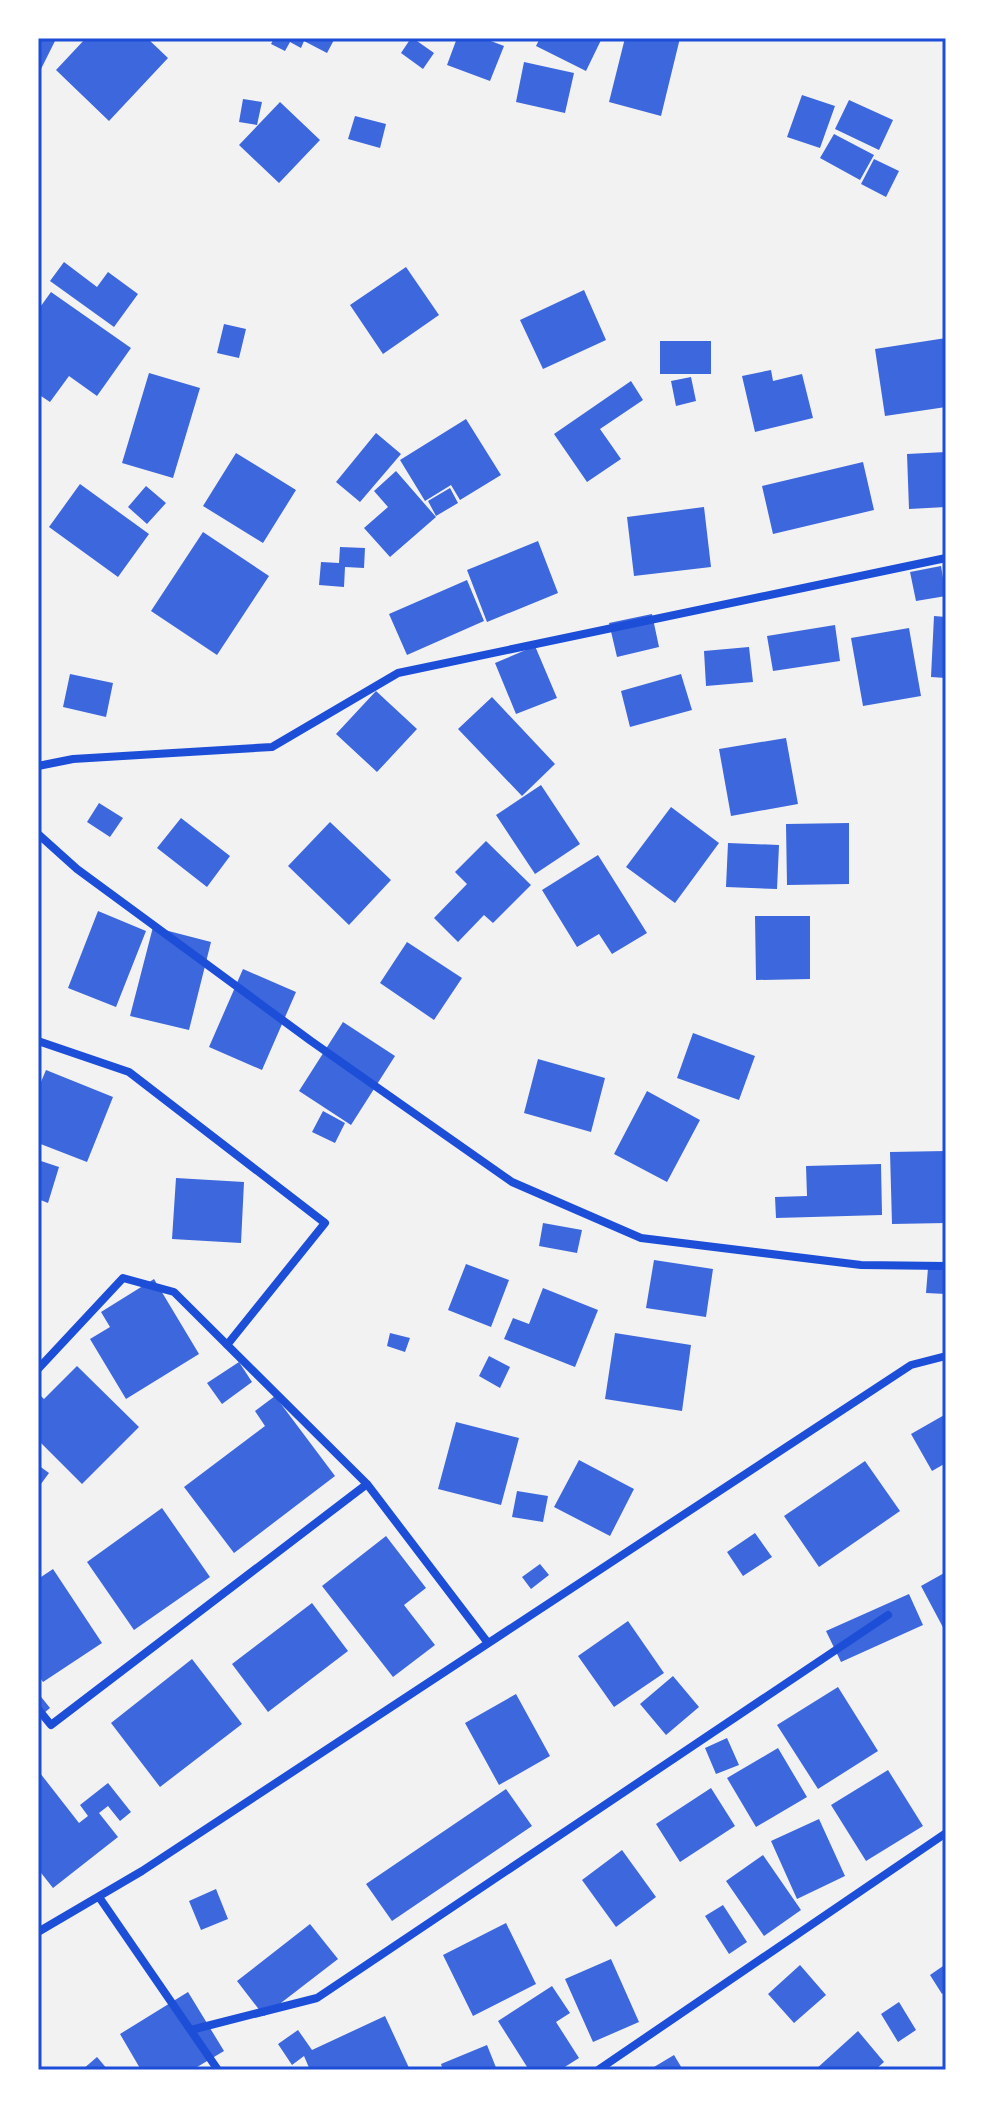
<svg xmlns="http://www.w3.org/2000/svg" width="984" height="2108" font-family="Ubuntu,sans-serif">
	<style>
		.building { fill: #3d67dc }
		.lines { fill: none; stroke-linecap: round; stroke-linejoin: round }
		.minor { stroke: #1d4ed8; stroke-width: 8 }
		.neatline { fill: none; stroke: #1d4ed8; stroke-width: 3 }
	</style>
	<rect width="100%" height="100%" fill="#f2f2f2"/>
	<path class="building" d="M38 38 56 39 38 75Z
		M86 38H147L168 58 109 121 56 70Z
		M274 38H335L327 53 304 41 301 48 290 42 285 51 271 44Z
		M405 38H444V41H417L434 53 423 69 401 53 409 41H405Z
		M457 38H483L504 46 490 81 447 65Z
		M540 38H602L586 71 536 46Z
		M625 38H680L661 116 609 102Z
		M524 62 574 73 565 113 516 102Z
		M802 95 835 106 820 148 787 137Z
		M243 99 262 102 257 125 239 122Z
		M849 100 893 120 879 150 835 129Z
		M280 102 320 140 279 183 239 145Z
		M355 116 386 124 380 148 348 139Z
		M834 134 874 155 860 180 820 158Z
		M874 159 899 171 886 197 861 184Z
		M64 262 97 287 108 272 138 294 114 327 50 281Z
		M406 267 439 315 383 354 350 305Z
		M584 290 606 340 543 369 520 320Z
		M51 292 131 348 97 396 69 376 50 402 38 394V310Z
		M224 324 246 329 239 358 217 353Z
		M946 338V407L885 416 875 349Z
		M660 341H711V374H660Z
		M771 370 773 381 802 374 813 418 755 432 742 376Z
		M149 373 200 388 173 478 122 463Z
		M691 377 696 401 676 406 671 381Z
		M631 381 643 400 600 429 621 459 587 482 554 434Z
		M466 419 501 475 460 500 451 485 425 501 400 460Z
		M376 433 401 454 360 502 336 482Z
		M946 452V507L909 509 907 454Z
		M236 453 296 490 263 543 203 506Z
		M863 462 874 510 773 534 762 486Z
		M396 471 436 517 390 557 364 528 388 507 374 491Z
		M80 484 149 534 118 577 49 527Z
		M146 486 166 503 147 524 128 507Z
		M450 488 458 503 436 516 428 501Z
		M704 507 711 567 634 576 627 517Z
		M203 532 269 576 217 655 151 611Z
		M538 541 558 593 487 622 467 570Z
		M340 547 365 548 364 568 345 567 344 587 319 585 321 562 339 563Z
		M941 566 946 596 916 601 910 572Z
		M467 580 484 621 407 655 389 614Z
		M652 614 659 647 617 657 609 623Z
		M934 616 946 617V678L931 677Z
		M835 625 840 661 773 671 767 636Z
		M909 628 921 696 863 706 851 638Z
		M535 646 557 698 516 714 495 663Z
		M749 647 753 682 706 686 704 651Z
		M70 674 113 683 106 717 63 707Z
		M681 674 692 710 630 727 621 691Z
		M376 691 417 729 377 772 336 734Z
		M492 697 555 764 522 796 458 729Z
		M786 738 798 804 731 816 719 749Z
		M541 785 580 844 535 874 496 815Z
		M99 803 123 818 110 837 87 822Z
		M671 807 719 843 675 903 626 867Z
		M181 818 230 856 207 887 157 848Z
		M330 822 391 880 349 925 288 866Z
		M849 823V884L787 885 786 824Z
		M486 841 531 885 493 923 484 915 458 942 434 918 467 884 455 872Z
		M728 843 779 845 777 889 726 887Z
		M598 855 647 933 612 954 599 934 577 947 542 890Z
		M98 911 146 931 116 1007 68 988Z
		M755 916H810V979L756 980Z
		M153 927 211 942 189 1030 130 1016Z
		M407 942 462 978 434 1020 380 983Z
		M243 969 296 992 262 1070 209 1047Z
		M343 1022 395 1056 351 1125 299 1091Z
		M693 1033 755 1056 739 1100 677 1078Z
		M538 1059 605 1078 591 1132 524 1113Z
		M46 1070 113 1097 87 1162 38 1143V1089Z
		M647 1091 700 1120 667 1182 614 1154Z
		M323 1111 345 1123 335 1143 312 1132Z
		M946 1151V1223L892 1224 890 1152Z
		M38 1160 59 1167 48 1203 38 1199Z
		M881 1164 882 1215 776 1218 775 1197 807 1196 806 1166Z
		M176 1178 244 1182 241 1243 172 1239Z
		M543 1223 582 1230 577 1253 539 1246Z
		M654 1260 713 1269 706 1317 646 1308Z
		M466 1264 509 1280 491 1327 448 1310Z
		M928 1268 946 1269V1294L926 1293Z
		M154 1279 199 1354 126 1399 90 1339 110 1327 101 1312Z
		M543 1288 598 1310 575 1367 504 1339 513 1318 529 1324Z
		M390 1333 410 1338 405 1352 387 1346Z
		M615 1333 691 1345 682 1411 605 1399Z
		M489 1356 510 1367 500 1388 479 1376Z
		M239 1362 252 1382 222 1404 207 1383Z
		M77 1366 139 1427 82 1484 38 1440V1393L44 1399Z
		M275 1396 335 1476 234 1553 184 1487 265 1426 255 1411Z
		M946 1414V1463L932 1471 911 1434Z
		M456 1422 519 1438 501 1505 438 1489Z
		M579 1460 634 1489 610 1536 554 1507Z
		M865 1461 900 1511 819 1567 784 1516Z
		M38 1465 49 1473 38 1488Z
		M517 1491 548 1496 543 1522 512 1517Z
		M162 1508 210 1577 134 1630 87 1562Z
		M755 1533 772 1557 743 1576 727 1552Z
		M386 1536 426 1588 404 1605 435 1645 393 1677 322 1586Z
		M540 1564 549 1575 531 1589 522 1577Z
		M53 1569 102 1643 43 1682 38 1675V1579Z
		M946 1572V1633L921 1586Z
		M909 1594 923 1625 841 1662 826 1631Z
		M312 1603 348 1651 268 1712 232 1664Z
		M628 1621 664 1673 614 1707 578 1656Z
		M192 1659 242 1724 160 1787 111 1723Z
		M673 1676 699 1707 666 1735 640 1704Z
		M838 1687 878 1751 818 1789 777 1725Z
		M38 1693 50 1708 38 1718Z
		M516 1694 550 1756 499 1785 465 1723Z
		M727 1738 739 1765 716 1774 705 1748Z
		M778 1748 807 1797 756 1827 727 1778Z
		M888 1770 923 1826 866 1861 831 1805Z
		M40 1773 79 1823 88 1816 80 1805 108 1783 131 1812 120 1821 108 1806 99 1813 118 1837 53 1888 38 1869V1774Z
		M711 1788 735 1826 680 1862 656 1824Z
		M506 1789 532 1826 392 1921 366 1884Z
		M819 1819 845 1876 797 1899 771 1841Z
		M622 1850 656 1897 616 1927 582 1880Z
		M763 1855 801 1910 764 1936 726 1881Z
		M216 1889 228 1919 201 1930 189 1901Z
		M723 1905 747 1942 729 1954 705 1916Z
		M506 1923 536 1984 473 2016 443 1955Z
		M310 1924 338 1959 264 2016 237 1981Z
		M611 1959 639 2022 593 2042 565 1979Z
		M946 1964V1991L942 1994 930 1975Z
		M800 1965 826 1995 794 2023 768 1994Z
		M552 1986 570 2013 556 2022 579 2058 560 2070H529L498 2021Z
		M188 1992 224 2051 192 2070H141L120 2034Z
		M899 2002 916 2030 898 2042 881 2014Z
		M385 2016 410 2070H310L304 2056 292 2065 278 2044 298 2030 312 2050Z
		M858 2031 884 2062 875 2070H815Z
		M487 2045 497 2070H443L441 2064Z
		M674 2055 683 2070H649Z
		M97 2057 108 2070H82Z"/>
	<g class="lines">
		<path class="minor" d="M38 766 73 759 272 747 398 673 946 558
			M38 834 77 869 311 1041 512 1182 641 1238 861 1265 946 1266
			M38 1041 129 1072 325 1223 227 1345
			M38 1369 123 1278 174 1292 367 1484
			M38 1709 51 1725 367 1484 488 1643
			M99 1897 218 2070
			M38 1932 142 1871 911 1365 946 1356
			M191 2030 317 1998 888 1615
			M598 2070 946 1833"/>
	</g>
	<rect width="984" height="2108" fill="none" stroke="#ffffff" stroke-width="80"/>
	<rect x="40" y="40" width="904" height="2028" class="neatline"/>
</svg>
